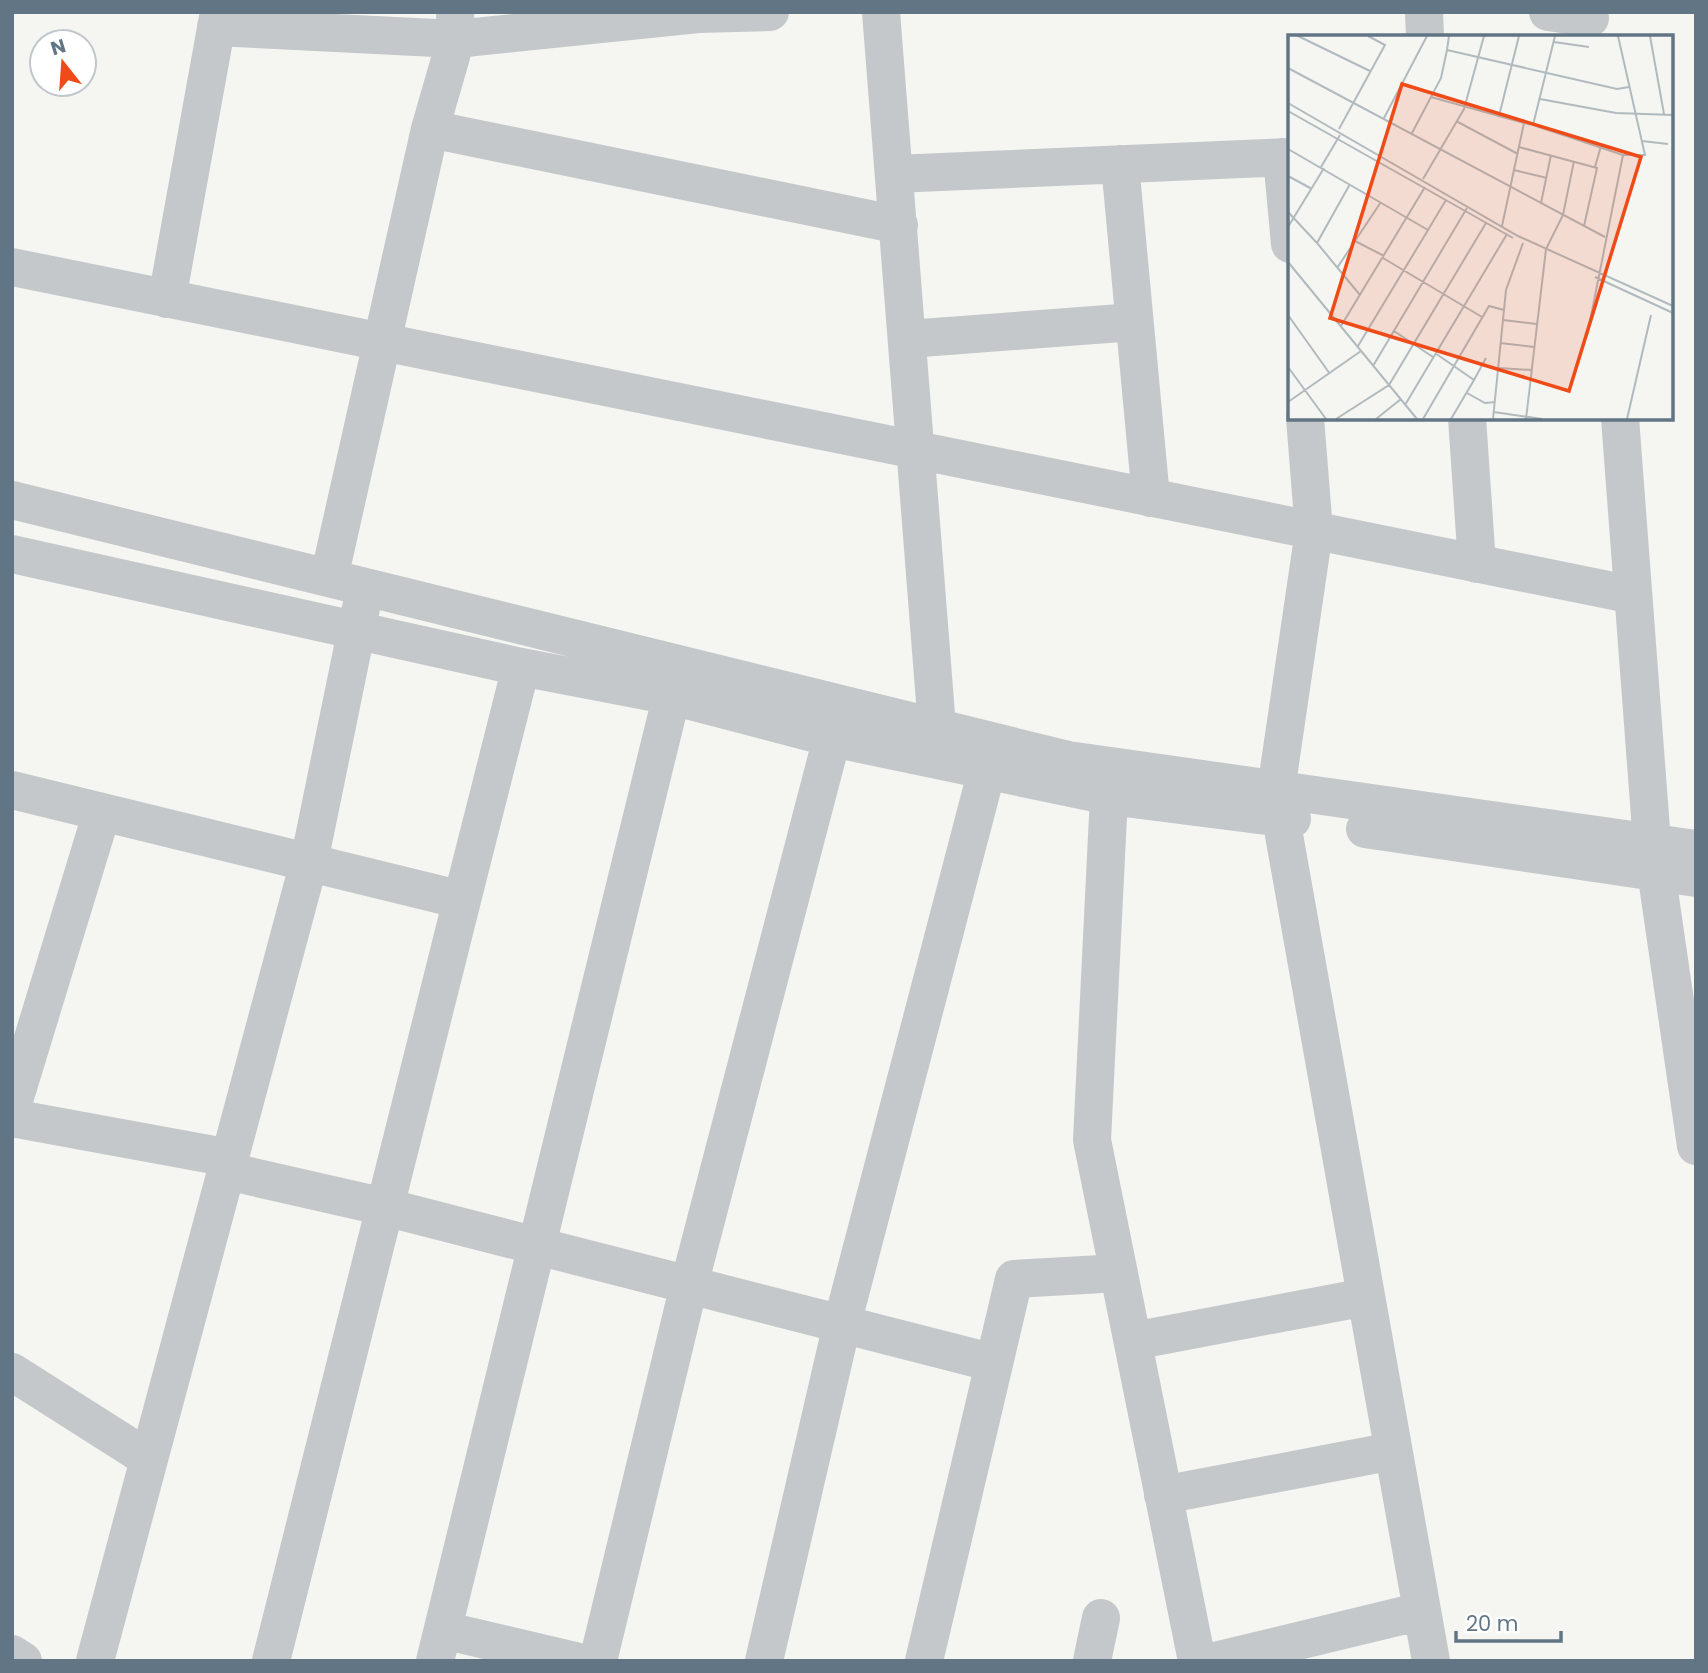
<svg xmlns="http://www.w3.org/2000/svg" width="1708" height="1673" font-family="Poppins,sans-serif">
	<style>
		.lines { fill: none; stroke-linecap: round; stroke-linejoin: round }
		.minor { stroke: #c4c8cb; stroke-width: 38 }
		.inset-road { fill: none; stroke: #b1babe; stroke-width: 2 }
		.view { fill: #ee4b18; fill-opacity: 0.15; stroke: #ee4b18; stroke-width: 3.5 }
		.inset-edge { fill: none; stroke: #627584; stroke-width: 3.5 }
	</style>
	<rect width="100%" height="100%" fill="#f5f5f1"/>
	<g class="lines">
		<path class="minor" d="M881 12 937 727
			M1424 12 1425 37
			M1548 12 1590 18
			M216 27 456 39 698 14 770 12
			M430 129 899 225
			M1282 157 1290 244
			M1120 164 1151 498
			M894 174 1290 157
			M12 267 1633 595
			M167 299 219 12
			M908 339 1134 322
			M1305 418 1314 531 1276 790 1431 1661
			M1467 418 1477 564
			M1620 418 1652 843 1696 1146
			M12 500 1068 760 1696 849
			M12 554 521 667 672 696 832 738 1109 796 1292 819
			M329 578 430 129 456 39 455 12
			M12 790 462 900 521 667
			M1109 796 1092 1140 1197 1661
			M1365 829 1696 878
			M12 1107 102 812
			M12 1118 230 1158
			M227 1171 385 1207 994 1363
			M1133 1341 1366 1297
			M12 1372 149 1459
			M1163 1495 1393 1451
			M443 1630 575 1661
			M12 1654 23 1661
			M95 1661 309 862 361 608
			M271 1661 462 900
			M435 1661 677 674
			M598 1661 689 1285 832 738
			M764 1661 842 1324 987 770
			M924 1661 1014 1279 1119 1273
			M1092 1661 1101 1618
			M1215 1661 1422 1611"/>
	</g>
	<g transform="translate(1288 35)">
		<rect width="385" height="385" fill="#f5f5f1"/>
		<path class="inset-road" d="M10 1 82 36M161 1 159 15 329 54 341 52M362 1 376 79M266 7 301 12M0 33 317 202M143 62 236 88M252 64 328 78 385 80M0 68 230 201 385 271M0 76 225 203M211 81 231 1M96 83 139 1M168 86 230 119M245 90 335 120M51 94 97 10 80 1M124 98 153 43 159 15M354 106 380 109M231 112 309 133 296 191M0 114 140 195 158 165M33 132 52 100M307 132 313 111M226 135 259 143M0 141 24 154M135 144 176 74 196 1M62 149 29 208 72 260M253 168 263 120M0 177 29 208M214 191 236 88 245 90 267 1M0 192 36 133M67 206 96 221M95 223 194 282M0 227 129 384M49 233 93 167M307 242 385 278M0 280 42 339M215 285 249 289M53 291 137 152M106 296 145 322M299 301 335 120H357L330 1M212 308 246 312M70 311 140 195M147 318 186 345 163 384M85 331 179 173M0 332 38 384M210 333 244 335M186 345 198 323M179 358 197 368 207 367M0 367 73 316M117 370 219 199M206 377 254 384M48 384 101 350 198 188M88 384 113 364M135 384 201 271 216 275M205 384 218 255 235 208M238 384 258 214 275 180 286 126M339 384 363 280"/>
		<path class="view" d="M114 49 353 122 281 356 42 283Z"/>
		<rect width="385" height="385" class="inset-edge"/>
	</g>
	<rect width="1708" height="1673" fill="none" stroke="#627584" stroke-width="28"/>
	<g transform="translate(63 63) rotate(343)"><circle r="33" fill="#ffffff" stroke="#c0c8ce" stroke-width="2"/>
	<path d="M0-5L12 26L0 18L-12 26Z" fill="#ee4b18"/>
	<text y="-10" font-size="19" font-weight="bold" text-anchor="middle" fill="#627584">N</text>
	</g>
	<path d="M1456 1631v10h105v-10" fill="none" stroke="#627584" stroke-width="3.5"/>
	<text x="1466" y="1631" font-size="21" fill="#627584" stroke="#ffffff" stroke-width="5" paint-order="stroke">20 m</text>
</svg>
